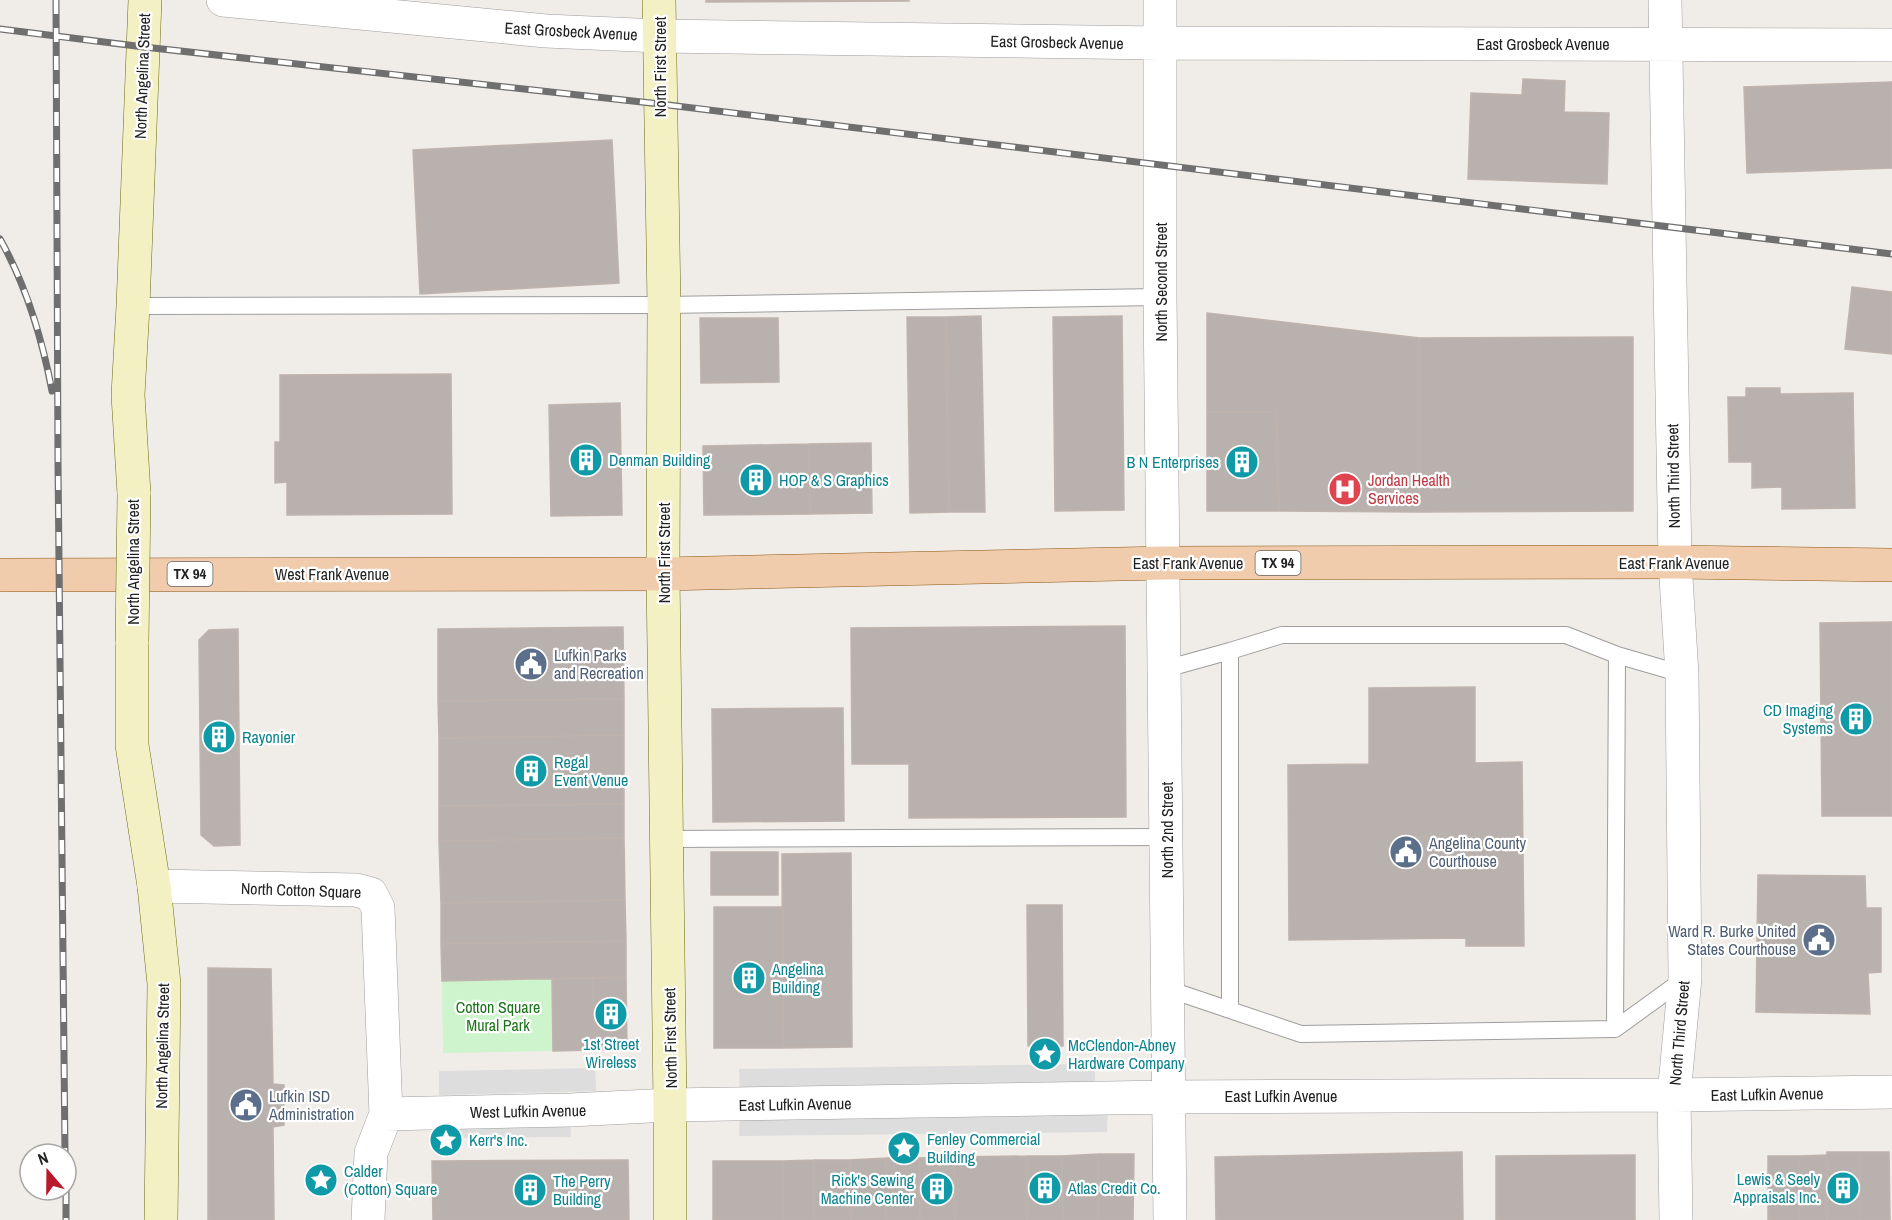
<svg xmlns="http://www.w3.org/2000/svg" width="1892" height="1220" font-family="'Archivo Narrow',sans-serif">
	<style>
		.park { fill: #cdf4cc }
		.parking { fill: #ddd }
		.building { fill: #b9b1ae; stroke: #c0b3ac; stroke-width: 1.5 }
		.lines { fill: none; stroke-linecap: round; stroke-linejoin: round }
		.lane-casing { stroke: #9e9e9e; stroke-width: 18 }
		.street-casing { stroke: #9e9e9e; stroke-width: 34 }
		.secondary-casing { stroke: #6c6c13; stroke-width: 34 }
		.primary-casing { stroke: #8b5612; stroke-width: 34 }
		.lane { stroke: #fff; stroke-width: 16 }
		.street { stroke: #fff; stroke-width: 33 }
		.secondary { stroke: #f3f0c4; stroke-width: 33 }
		.primary { stroke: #f1ccac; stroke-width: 33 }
		.rail-casing { stroke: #6f6f6f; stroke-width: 7 }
		.rail { stroke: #fff; stroke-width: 4.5; stroke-dasharray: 14; stroke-linecap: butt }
		.secondary-bridge-casing { stroke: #6c6c13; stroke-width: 34; stroke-linecap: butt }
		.secondary-bridge { stroke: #f3f0c4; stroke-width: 33 }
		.labels { text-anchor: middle; stroke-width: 4.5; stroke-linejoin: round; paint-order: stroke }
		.shield { fill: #fff; stroke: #646464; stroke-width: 1.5 }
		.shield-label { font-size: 15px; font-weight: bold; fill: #212121 }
		.street-label { font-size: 16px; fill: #212121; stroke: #fff }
		.culture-label { font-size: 16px; fill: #0d838f; stroke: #fff; text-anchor: start }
		.health-label { font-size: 16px; fill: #be3a42; stroke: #fff; text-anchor: start }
		.service-label { font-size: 16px; fill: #4e5e75; stroke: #fff; text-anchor: start }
		.park-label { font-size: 16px; fill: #1c741a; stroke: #fff }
	</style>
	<rect width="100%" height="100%" fill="#f0ece8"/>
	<path class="park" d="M552 979 553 1051 443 1053 442 981Z"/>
	<path class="parking" d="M1095 1064V1088L740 1093 739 1069Z
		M595 1068 596 1091 439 1095V1071Z
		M1108 1107 1107 1132 739 1136 740 1110Z
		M570 1110 571 1137 432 1138V1113Z"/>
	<path class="building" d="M706 0H909V1L706 2Z
		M1523 79 1565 81 1564 112 1609 113 1607 184 1468 179 1471 93 1522 95Z
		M1892 82V168L1747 173 1744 87Z
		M612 140 619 283 420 294 413 150Z
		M1852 287 1892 292V354L1845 349Z
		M1207 313 1419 338V512L1279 511 1276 412H1207Z
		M981 316 985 512H949L946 317Z
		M1122 316 1124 510 1055 511 1053 317Z
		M907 317H946L949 512 910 513Z
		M700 318H778L779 382 701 383Z
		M1633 337V511L1419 512V338Z
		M451 374 452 514 287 515V482L275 483V442H280V375Z
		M1746 388H1780V394L1853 393 1855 508 1782 509V487L1752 488V462H1729L1728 397H1746Z
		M620 403 622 515 551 516 549 405Z
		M1207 412H1276L1279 511H1207Z
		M871 443 872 513 810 514 809 444Z
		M809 444 810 514 704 515 703 446Z
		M1892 622V816H1822L1820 623Z
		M1125 626 1126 817 909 818V764H852L851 628Z
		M623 627 624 699 438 701V629Z
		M238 629 240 845 214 846 201 835 199 640 209 630Z
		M1475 687V763L1522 762 1524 946H1466V938L1289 940 1288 765 1369 764V688Z
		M624 699V735L439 738 438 701Z
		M843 708 844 821 713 822 712 709Z
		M624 735V804L439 806V738Z
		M624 804V838L439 841V806Z
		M624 838 625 900 441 903 439 841Z
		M711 852H778V895H711Z
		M851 853 852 1047 783 1048 782 854Z
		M1758 875 1865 876 1866 908H1881V972L1868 973 1870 1014 1756 1012Z
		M625 900 626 941 441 944V903Z
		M1027 905H1062L1063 1046H1028Z
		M714 907H783V1048H714Z
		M626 941V977L442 981 441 944Z
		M208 968 271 969 273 1084 284 1085V1125L273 1127 274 1220H208Z
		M626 977 627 1050H595L593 978Z
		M593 978 595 1050 553 1051 552 979Z
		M1462 1152 1463 1220H1216L1215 1157Z
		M1827 1152H1860V1220H1827Z
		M1860 1152H1889L1890 1220H1860Z
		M1098 1154V1220H1063L1062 1156Z
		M1098 1154H1134L1133 1220H1098Z
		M1635 1155V1220H1496V1156Z
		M1827 1155V1220H1799V1156Z
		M1027 1156H1062L1063 1220H1027Z
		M1027 1156V1220H955L954 1157Z
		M1768 1156H1799V1220H1768Z
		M954 1157 955 1220H920L919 1158Z
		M886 1158V1220H851L850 1160Z
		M886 1158H919L920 1220H886Z
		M628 1160 629 1220H433L432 1161Z
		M814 1160H850L851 1220H814Z
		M814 1160V1220H783V1161Z
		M713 1161H783V1220H713Z"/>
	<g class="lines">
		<g class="lane-casing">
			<path id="lane" d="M133 306 664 305 1160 297
				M1282 635H1566L1617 655 1615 1029 1301 1034 1230 1010V651Z
				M1617 655 1682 674
				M1165 669 1230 651
				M667 839 1167 837
				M1168 989 1230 1010
				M1615 1029 1684 979"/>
		</g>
		<g class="street-casing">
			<path id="street" d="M223 0 546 31 659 36 1160 43 1892 45
				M1160 0V297L1170 1220
				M1665 0 1675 562 1682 674 1685 978 1674 1095 1676 1220
				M154 886 356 890 371 894 378 908 386 1114 371 1153 368 1220
				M386 1114 570 1110 670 1105 1168 1097 1674 1095 1892 1092"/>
		</g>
		<g class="secondary-casing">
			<path id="secondary" d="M659 0 664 305 663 574 670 1105V1220
				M134 494 128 395 133 306 145 0
				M132 642V745L154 886 164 984 161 1220"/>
		</g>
		<g class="primary-casing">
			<path id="primary" d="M0 575 663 574 1165 563 1675 562 1892 565"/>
		</g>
		<use href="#lane" class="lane"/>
		<use href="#street" class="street"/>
		<use href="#secondary" class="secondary"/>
		<use href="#primary" class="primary"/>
		<g class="rail-casing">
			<path id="rail" d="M56 0 58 463 65 1154
				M0 29 144 47 660 104 1892 254
				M0 239C27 287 42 338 52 391
				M66 1190V1220"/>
		</g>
		<use href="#rail" class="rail"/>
		<g class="secondary-bridge-casing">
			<path id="secondary-bridge" d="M132 642 134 494"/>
		</g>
		<use href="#secondary-bridge" class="secondary-bridge"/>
	</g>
	<defs>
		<g id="building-disc" transform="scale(1.725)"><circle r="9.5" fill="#0f9aa8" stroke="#fff"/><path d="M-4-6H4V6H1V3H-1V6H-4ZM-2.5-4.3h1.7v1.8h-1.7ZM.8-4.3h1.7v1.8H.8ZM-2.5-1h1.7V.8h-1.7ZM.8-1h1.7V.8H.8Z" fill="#fff"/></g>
		<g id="hospital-disc" transform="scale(1.725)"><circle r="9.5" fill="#e0444e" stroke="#fff"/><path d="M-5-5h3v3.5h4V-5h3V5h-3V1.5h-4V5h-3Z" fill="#fff"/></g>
		<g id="civic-disc" transform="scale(1.725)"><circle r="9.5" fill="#5c6f8a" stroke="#fff"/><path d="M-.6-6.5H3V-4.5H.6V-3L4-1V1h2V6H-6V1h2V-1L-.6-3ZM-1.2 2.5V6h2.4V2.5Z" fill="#fff"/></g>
		<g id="sight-disc" transform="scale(1.725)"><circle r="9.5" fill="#0f9aa8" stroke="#fff"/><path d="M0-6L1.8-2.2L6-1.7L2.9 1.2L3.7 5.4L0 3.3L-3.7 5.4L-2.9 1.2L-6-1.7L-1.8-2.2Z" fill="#fff"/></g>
	</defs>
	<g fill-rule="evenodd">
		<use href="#building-disc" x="586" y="460"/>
		<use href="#building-disc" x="1242" y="462"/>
		<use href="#building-disc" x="756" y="480"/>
		<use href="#hospital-disc" x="1345" y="489"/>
		<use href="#civic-disc" x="531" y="664"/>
		<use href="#building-disc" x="1856" y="719"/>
		<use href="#building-disc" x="219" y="737"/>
		<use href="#building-disc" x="531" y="771"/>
		<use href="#civic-disc" x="1406" y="852"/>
		<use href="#civic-disc" x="1819" y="940"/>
		<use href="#building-disc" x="749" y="978"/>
		<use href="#building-disc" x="611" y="1014"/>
		<use href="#sight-disc" x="1045" y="1054"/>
		<use href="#civic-disc" x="246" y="1105"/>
		<use href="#sight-disc" x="446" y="1140"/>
		<use href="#sight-disc" x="904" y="1148"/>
		<use href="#sight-disc" x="321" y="1180"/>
		<use href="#building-disc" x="1045" y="1188"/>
		<use href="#building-disc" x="1843" y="1188"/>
		<use href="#building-disc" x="937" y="1189"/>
		<use href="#building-disc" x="530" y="1190"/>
	</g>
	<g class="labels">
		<g class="shield">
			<rect x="1255.5" y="551" width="45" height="24" rx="4.5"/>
			<rect x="167.5" y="562" width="45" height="24" rx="4.5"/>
		</g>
		<g class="shield-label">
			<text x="1278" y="568">TX 94</text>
			<text x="190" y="579">TX 94</text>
		</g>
		<g class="street-label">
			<text transform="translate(571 31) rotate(3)" y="6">East Grosbeck Avenue</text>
			<text transform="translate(1057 42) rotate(1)" y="6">East Grosbeck Avenue</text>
			<text x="1543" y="50">East Grosbeck Avenue</text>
			<text transform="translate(660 67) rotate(-90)" y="6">North First Street</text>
			<text transform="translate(142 76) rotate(-88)" y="6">North Angelina Street</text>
			<text transform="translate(1161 282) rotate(-90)" y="6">North Second Street</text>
			<text transform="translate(1673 476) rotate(-91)" y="6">North Third Street</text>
			<text transform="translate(664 553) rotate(-90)" y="6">North First Street</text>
			<text transform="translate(133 562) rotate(-90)" y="6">North Angelina Street</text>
			<text x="1188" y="569">East Frank Avenue</text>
			<text x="1674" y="569">East Frank Avenue</text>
			<text x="332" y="580">West Frank Avenue</text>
			<text transform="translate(1167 830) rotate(-90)" y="6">North 2nd Street</text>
			<text transform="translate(301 890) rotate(2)" y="6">North Cotton Square</text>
			<text transform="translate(1679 1033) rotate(-85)" y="6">North Third Street</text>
			<text transform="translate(670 1038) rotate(-91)" y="6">North First Street</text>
			<text transform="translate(162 1046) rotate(-89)" y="6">North Angelina Street</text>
			<text transform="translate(1767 1094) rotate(-1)" y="6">East Lufkin Avenue</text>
			<text x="1281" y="1102">East Lufkin Avenue</text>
			<text transform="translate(795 1104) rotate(-1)" y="6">East Lufkin Avenue</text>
			<text transform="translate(528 1111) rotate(-1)" y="6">West Lufkin Avenue</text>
		</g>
		<g class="culture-label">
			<text x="609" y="466">Denman Building</text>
			<text x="1219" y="468" text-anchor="end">B N Enterprises</text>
			<text x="779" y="486">HOP &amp; S Graphics</text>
			<text x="1833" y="716" text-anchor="end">CD Imaging<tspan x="1833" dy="18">Systems</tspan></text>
			<text x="242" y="743">Rayonier</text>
			<text x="554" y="768">Regal<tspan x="554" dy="18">Event Venue</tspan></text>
			<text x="772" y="975">Angelina<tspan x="772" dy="18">Building</tspan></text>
			<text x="611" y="1050" text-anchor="middle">1st Street<tspan x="611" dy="18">Wireless</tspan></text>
			<text x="1068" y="1051">McClendon-Abney<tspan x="1068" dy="18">Hardware Company</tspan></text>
			<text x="927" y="1145">Fenley Commercial<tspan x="927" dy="18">Building</tspan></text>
			<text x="469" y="1146">Kerr's Inc.</text>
			<text x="344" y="1177">Calder<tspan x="344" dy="18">(Cotton) Square</tspan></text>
			<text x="1820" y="1185" text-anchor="end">Lewis &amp; Seely<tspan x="1820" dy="18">Appraisals Inc.</tspan></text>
			<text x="914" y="1186" text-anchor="end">Rick's Sewing<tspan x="914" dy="18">Machine Center</tspan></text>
			<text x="553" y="1187">The Perry<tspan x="553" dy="18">Building</tspan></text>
			<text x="1068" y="1194">Atlas Credit Co.</text>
		</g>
		<g class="health-label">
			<text x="1368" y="486">Jordan Health<tspan x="1368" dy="18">Services</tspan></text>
		</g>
		<g class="service-label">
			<text x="554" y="661">Lufkin Parks<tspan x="554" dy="18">and Recreation</tspan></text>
			<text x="1429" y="849">Angelina County<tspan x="1429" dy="18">Courthouse</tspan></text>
			<text x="1796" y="937" text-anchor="end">Ward R. Burke United<tspan x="1796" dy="18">States Courthouse</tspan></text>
			<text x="269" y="1102">Lufkin ISD<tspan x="269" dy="18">Administration</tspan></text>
		</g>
		<g class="park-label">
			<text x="498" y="1013">Cotton Square<tspan x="498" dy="18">Mural Park</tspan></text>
		</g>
	</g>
	<g transform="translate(48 1172) rotate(340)"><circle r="28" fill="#ffffff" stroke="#a6a6a6" stroke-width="1.5"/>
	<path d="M0-4.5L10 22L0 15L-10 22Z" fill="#b9192a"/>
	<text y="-9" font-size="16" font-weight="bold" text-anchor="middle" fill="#212121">N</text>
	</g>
</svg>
